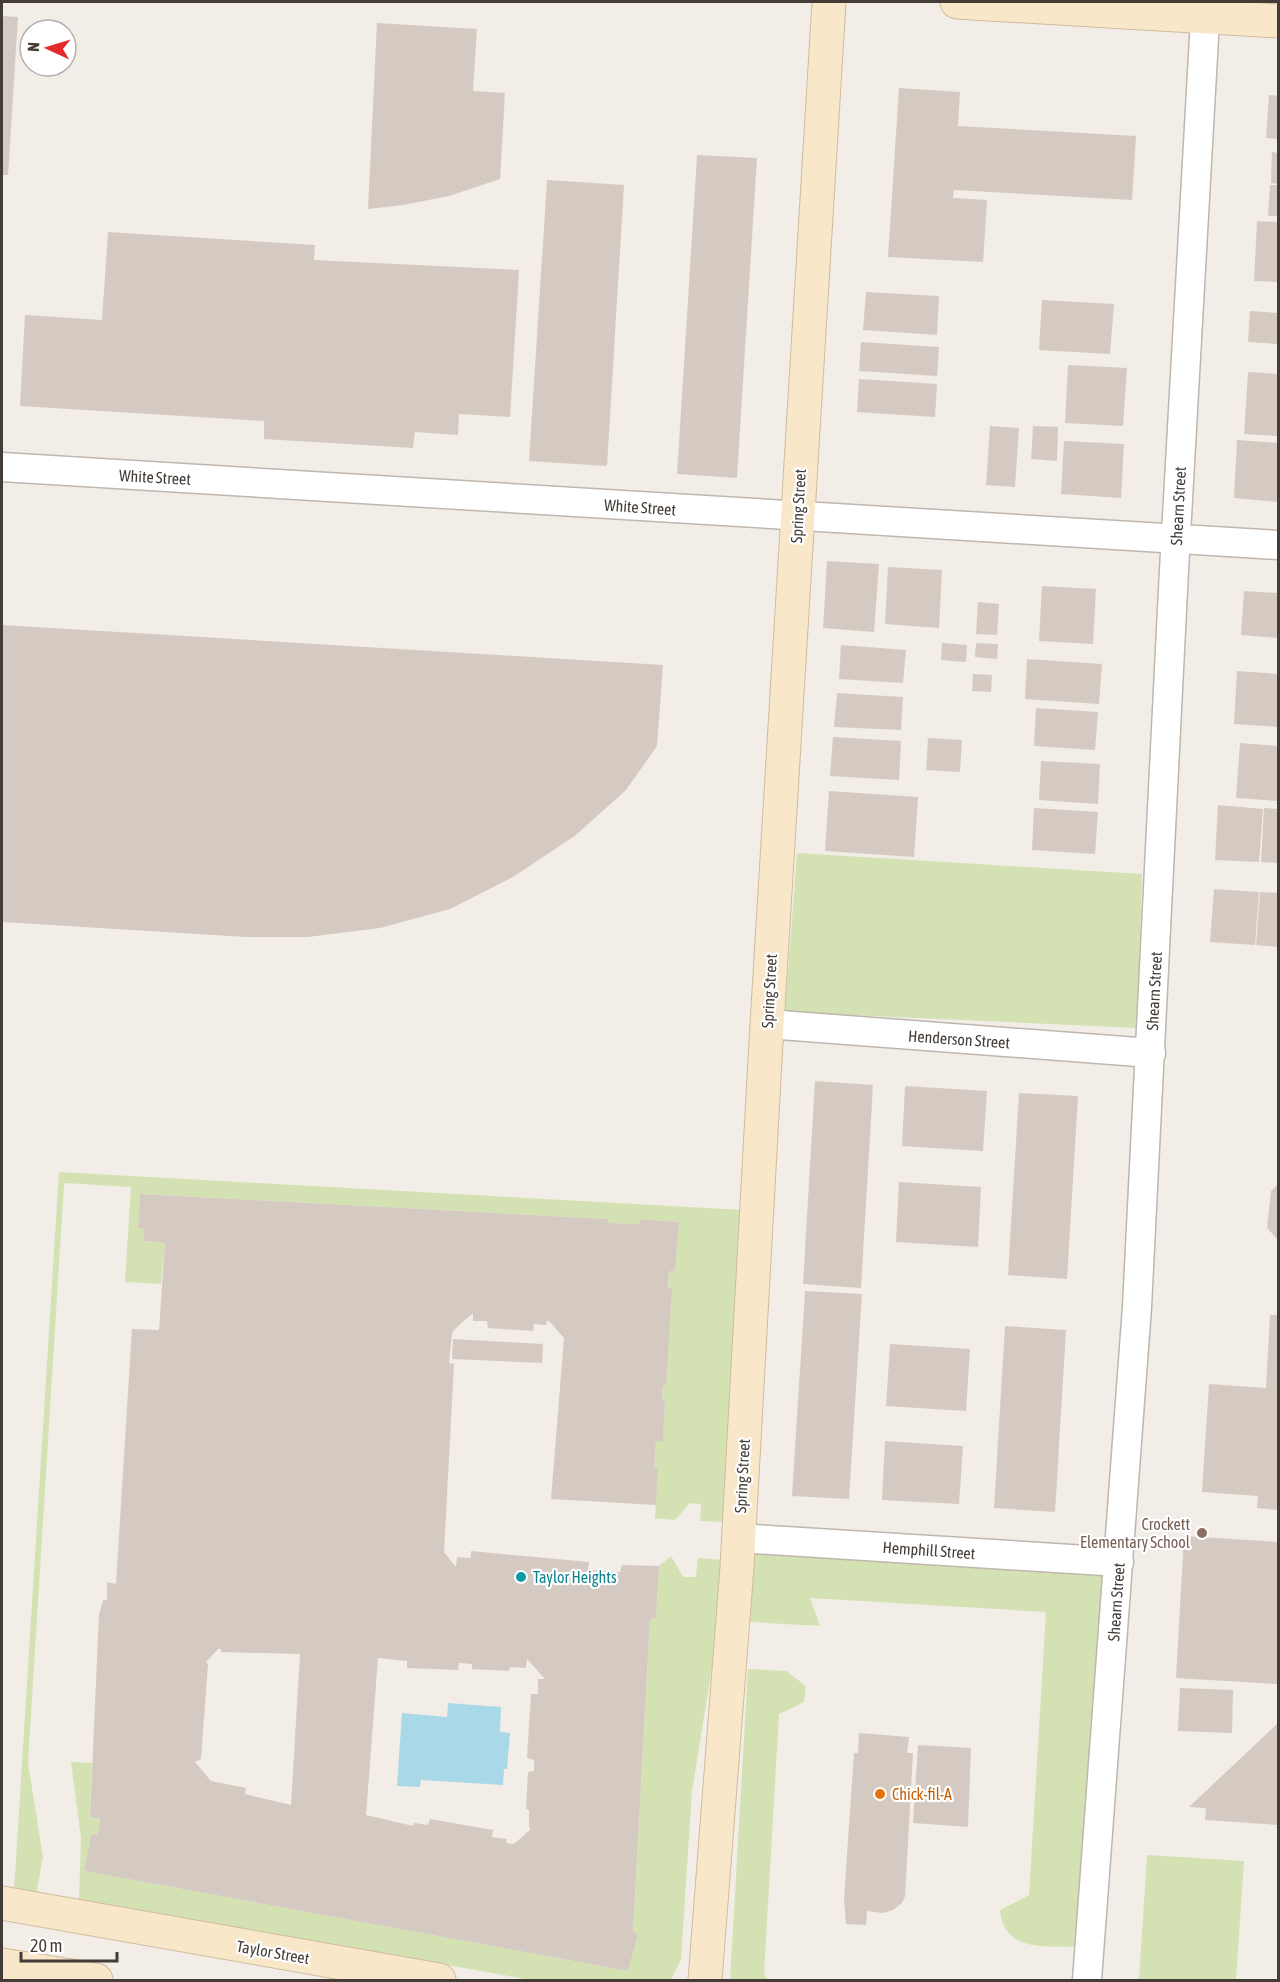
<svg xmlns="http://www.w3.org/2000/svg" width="1280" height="1982" font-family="'Asap Condensed',sans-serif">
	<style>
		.green { fill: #d4e2b3 }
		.water { fill: #a9d9e9 }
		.building { fill: #d5cac1; fill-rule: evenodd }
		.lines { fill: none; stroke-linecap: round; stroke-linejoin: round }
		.street-casing { stroke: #bfb6ae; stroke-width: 31 }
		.secondary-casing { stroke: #d0bb9d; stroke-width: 35 }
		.street { stroke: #fff; stroke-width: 28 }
		.secondary { stroke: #f9e7ca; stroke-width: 33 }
		.education-dot { fill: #8d6e63; stroke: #fff; stroke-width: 2 }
		.culture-dot { fill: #0f9aa8; stroke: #fff; stroke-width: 2 }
		.food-dot { fill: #e8710a; stroke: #fff; stroke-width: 2 }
		.labels { text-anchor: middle; stroke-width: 4.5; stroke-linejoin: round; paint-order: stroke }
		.street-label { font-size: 16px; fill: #443d37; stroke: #fff }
		.education-label { font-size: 16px; fill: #785e54; stroke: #fff; text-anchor: end }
		.culture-label { font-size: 16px; fill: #0d838f; stroke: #fff; text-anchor: start }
		.food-label { font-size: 16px; fill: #c56008; stroke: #fff; text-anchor: start }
	</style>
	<rect width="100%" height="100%" fill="#f2ede7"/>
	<path class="green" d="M797 853 1142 874 1137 1028 785 1012Z
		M59 1172 742 1210 725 1522 700 1521 701 1504 690 1503 675 1520 655 1518 658 1469 654 1468 656 1441H663L665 1401 662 1400 663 1386 666 1385 669 1271H675L679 1222 641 1219 639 1224 609 1223 608 1219 140 1194 138 1228 144 1229 143 1241 165 1243 161 1284 125 1282 131 1187 64 1183 28 1763 43 1857 36 1895 14 1891Z
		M754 1552 1102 1574 1078 1936 1076 1947C1044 1946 1004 1952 1000 1910L1029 1895 1046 1612 810 1598 820 1626 750 1622Z
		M671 1556 683 1577H696L698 1558 723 1560 717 1637 692 1791 681 1960 672 1978 667 1980H531L79 1899 81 1838 71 1762 92 1763 90 1817 100 1819 98 1835H91L84 1871 628 1971 638 1935 633 1931 650 1619 656 1618 659 1566Z
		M748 1669 786 1671 806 1686 804 1702 779 1714 764 1974 768 1980H730Z
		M1147 1855 1244 1861 1236 1980H1139Z"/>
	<path class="water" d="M448 1703 501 1707 500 1732 510 1733 507 1769H504L503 1785 421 1780 420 1787 397 1786 402 1713 447 1717Z"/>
	<path class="building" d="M2 16 18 17 8 175H2Z
		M377 23 477 29 473 91 505 93 500 179 449 196 403 205 368 209Z
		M899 88 960 92 958 126 1136 136 1132 200 954 190 953 198 987 200 983 262 888 257Z
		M1269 95 1278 96V139L1266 138Z
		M1272 152 1278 153V184L1271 183Z
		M697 155 757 158 737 478 677 474Z
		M547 180 624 185 607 466 529 461Z
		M1270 185H1278V216H1268Z
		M1257 221 1278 222V282L1254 281Z
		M108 232 315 245 314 260 519 270 510 417 459 414 458 435 415 432 413 448 264 439V421L20 406 25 315 102 320Z
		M866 292 939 296 937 335 863 330Z
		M1042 300 1114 304 1110 354 1039 350Z
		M1250 311 1278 313V344L1248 342Z
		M861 342 939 347 937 376 859 371Z
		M1068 365 1127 368 1123 426 1065 423Z
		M1248 372 1278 374V436L1244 434Z
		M859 379 937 384 935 417 857 412Z
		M990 426 1019 428 1015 487 986 485Z
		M1033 426 1058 427 1057 461 1031 459Z
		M1237 440 1278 443V502L1234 498Z
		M1064 441 1124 444 1121 498 1061 494Z
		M827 561 879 564 874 632 823 628Z
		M888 567 942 570 939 628 885 624Z
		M1042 586 1096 589 1093 644 1039 641Z
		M1244 591 1278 593V638L1241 635Z
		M978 602 999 604 997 635 976 634Z
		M2 625 663 665 657 746 626 790 576 835 513 877 450 909 380 928 308 937H246L2 922Z
		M942 643 967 645 966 662 941 660Z
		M976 643 998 644 997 659 975 657Z
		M841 645 906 650 903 683 839 679Z
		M1027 659 1102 664 1099 704 1025 699Z
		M1237 671 1278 674V727L1234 724Z
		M973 674 992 675 991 692 972 691Z
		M837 693 903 697 901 730 834 727Z
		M1036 708 1098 712 1095 750 1034 746Z
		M833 737 901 741 899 780 830 776Z
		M928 738 962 740 960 772 926 770Z
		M1240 743 1278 746V801L1236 798Z
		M1041 761 1100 764 1098 804 1039 800Z
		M829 791 918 797 914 857 825 851Z
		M1218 805 1263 809 1259 862 1215 860Z
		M1034 808 1098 812 1095 854 1032 850Z
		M1264 808 1278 809V863L1261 862Z
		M1214 889 1259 892 1255 945 1210 942Z
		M1260 892 1278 893V947L1256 945Z
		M815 1081 873 1085 861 1288 803 1284Z
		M905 1086 987 1091 983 1151 902 1146Z
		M1019 1093 1078 1096 1067 1279 1008 1275Z
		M899 1182 981 1187 978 1247 896 1242Z
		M1278 1184V1240L1267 1228 1271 1191Z
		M140 1194 608 1219 609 1223 639 1224 640 1219 679 1222 675 1271H669L668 1288H672L666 1385 663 1386 662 1400 665 1401 663 1442 656 1441 654 1468H658L656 1505 551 1499 564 1338 549 1321H547L546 1325 534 1324 533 1331 488 1328 487 1321H473V1313L455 1329 452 1333 449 1363 454 1364 444 1552 456 1567 457 1557 471 1558V1551L589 1562 588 1570 620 1572 622 1565 659 1566 656 1618 650 1619 633 1931 638 1935 628 1971 84 1871 91 1835H98L100 1819 90 1817 99 1615 103 1600H107V1582L116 1584 132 1329 159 1330 165 1243 143 1241 144 1229 138 1228ZM218 1649H221V1652L300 1654 291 1805 245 1794 246 1788 211 1781 195 1762 201 1759 208 1664 206 1662ZM378 1658 407 1661V1668L458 1670 459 1663 472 1664V1669L509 1671 510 1667 526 1668 527 1659 545 1679H538V1694H531L527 1758 534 1760V1771L528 1772 526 1809 529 1810V1827L531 1829 514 1844 506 1843 507 1839 492 1837 493 1830 430 1819 428 1825 414 1823 413 1826 366 1815Z
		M805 1291 862 1294 849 1499 792 1496Z
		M1270 1315H1278V1510L1257 1508 1258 1496 1202 1492 1209 1384 1266 1388Z
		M1005 1326 1066 1330 1055 1512 994 1508Z
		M453 1339 543 1344 542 1363 452 1359Z
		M890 1344 970 1349 966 1411 886 1406Z
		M885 1441 963 1446 959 1504 882 1500Z
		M1184 1536 1278 1542V1684L1176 1678Z
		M1180 1688 1233 1690 1232 1733 1178 1731Z
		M1278 1723V1825L1205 1820 1206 1808 1189 1807Z
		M859 1733 909 1737 907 1753H913L905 1896 902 1903 893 1910 883 1913 867 1911 866 1925 846 1924 844 1899 854 1753H858Z
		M918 1745 971 1748 968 1827 913 1823Z"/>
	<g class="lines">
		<g class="street-casing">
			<path id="street" d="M2 467 1278 545
				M767 1024 1151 1053
				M738 1538 1119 1562
				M1087 1980 1137 1307 1174 570 1206 2"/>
		</g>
		<g class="secondary-casing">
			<path id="secondary" d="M957 2 1278 21
				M2 1903 439 1980
				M2 1965 96 1980
				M705 1980 737 1567 767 1024 829 2"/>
		</g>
		<use href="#street" class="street"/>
		<use href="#secondary" class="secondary"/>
	</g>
	<circle class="education-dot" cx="1202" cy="1533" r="6"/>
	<circle class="culture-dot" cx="521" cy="1577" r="6"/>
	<circle class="food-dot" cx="880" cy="1794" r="6"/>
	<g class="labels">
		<g class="street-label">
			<text transform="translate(155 477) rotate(3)" y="6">White Street</text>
			<text transform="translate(798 506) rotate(-87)" y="6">Spring Street</text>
			<text transform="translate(1178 506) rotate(-87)" y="6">Shearn Street</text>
			<text transform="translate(640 507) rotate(4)" y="6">White Street</text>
			<text transform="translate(769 991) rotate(-87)" y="6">Spring Street</text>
			<text transform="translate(1154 991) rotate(-87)" y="6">Shearn Street</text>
			<text transform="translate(959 1039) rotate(4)" y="6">Henderson Street</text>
			<text transform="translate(742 1476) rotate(-87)" y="6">Spring Street</text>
			<text transform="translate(929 1550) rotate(4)" y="6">Hemphill Street</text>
			<text transform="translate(1116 1602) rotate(-86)" y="6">Shearn Street</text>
			<text transform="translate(273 1952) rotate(10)" y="6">Taylor Street</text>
		</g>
		<g class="education-label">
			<text x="1190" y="1530">Crockett<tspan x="1190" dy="18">Elementary School</tspan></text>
		</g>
		<g class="culture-label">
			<text x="533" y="1583">Taylor Heights</text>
		</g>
		<g class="food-label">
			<text x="892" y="1800">Chick-fil-A</text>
		</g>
	</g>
	<rect width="1280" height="1982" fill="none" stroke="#443d37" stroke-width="6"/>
	<g transform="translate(48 48) rotate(274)"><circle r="28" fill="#ffffff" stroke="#b4b1af" stroke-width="1.5"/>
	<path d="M0-4.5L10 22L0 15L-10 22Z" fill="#e62a2a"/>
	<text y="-9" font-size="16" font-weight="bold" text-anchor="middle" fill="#443d37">N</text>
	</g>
	<path d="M21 1952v9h96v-9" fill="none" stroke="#443d37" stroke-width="3"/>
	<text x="30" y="1952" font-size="18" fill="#443d37" stroke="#ffffff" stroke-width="4.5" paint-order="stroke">20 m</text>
</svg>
